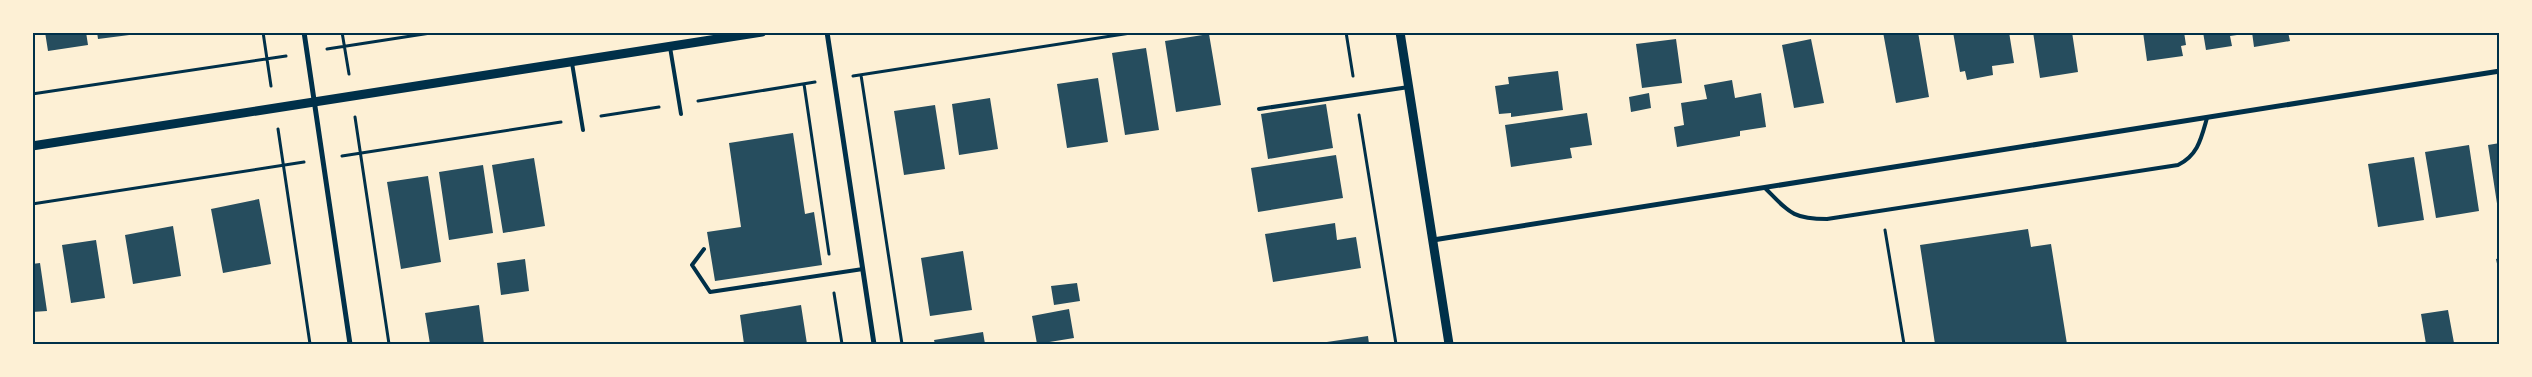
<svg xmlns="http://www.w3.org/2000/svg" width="2532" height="377" font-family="'DM Sans',sans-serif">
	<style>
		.building { fill: #264d5e }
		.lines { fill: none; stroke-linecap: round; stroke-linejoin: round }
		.path { stroke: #003049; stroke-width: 3 }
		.service { stroke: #003049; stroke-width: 4 }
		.minor { stroke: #003049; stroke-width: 5 }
		.tertiary { stroke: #003049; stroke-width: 9 }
		.neatline { fill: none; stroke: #003049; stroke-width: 2 }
	</style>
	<rect width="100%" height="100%" fill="#fdf0d5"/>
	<path class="building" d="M45 32H86L88 45 48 51Z
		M97 32H136L137 34 98 39Z
		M146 32H158V34L146 35Z
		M1883 32H1918L1929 97 1896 103Z
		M1953 32H2009L2014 63 1992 66 1993 75 1967 80 1965 71 1960 72Z
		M2033 32H2072L2078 72 2040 78Z
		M2143 32H2184L2186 45 2181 46 2183 56 2147 61Z
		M2203 32H2237V35L2230 36 2232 46 2206 50Z
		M2252 32H2288L2290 41 2254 47Z
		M1209 34 1221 105 1176 112 1165 41Z
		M1676 39 1682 83 1642 88 1636 44Z
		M1811 39 1824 103 1794 108 1782 45Z
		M1146 48 1159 130 1125 135 1112 53Z
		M1558 71 1563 110 1511 117V113L1499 114 1495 86 1509 84 1508 77Z
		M1098 78 1108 142 1067 148 1057 84Z
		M1732 80 1735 98 1761 93 1766 127 1740 131V136L1677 147 1674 127 1684 125 1681 103 1707 99 1704 85Z
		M1649 93 1651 108 1631 112 1629 97Z
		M990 98 998 149 959 155 952 104Z
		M1326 104 1333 148 1268 159 1261 114Z
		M935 105 945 169 904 175 894 111Z
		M1587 113 1592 145 1570 148 1572 158 1511 167 1505 125Z
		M793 133 805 214 814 212 822 265 715 281 707 232 741 227 729 143Z
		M2500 143V209L2498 210 2488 145Z
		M2469 145 2479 211 2436 218 2425 152Z
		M1336 155 1343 198 1258 212 1251 168Z
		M2414 157 2424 220 2378 227 2368 164Z
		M534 158 545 226 503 233 492 165Z
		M483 165 493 233 449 240 439 172Z
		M428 176 441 262 401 269 387 182Z
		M259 199 271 264 223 273 211 209Z
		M1335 223 1337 240 1356 237 1361 268 1273 282 1265 234Z
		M173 226 181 276 133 284 125 235Z
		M2028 229 2031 247 2051 244 2067 344H1935L1920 245Z
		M96 240 105 298 71 303 62 245Z
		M963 251 972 310 930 316 921 258Z
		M2500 258V273H2499L2496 259Z
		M525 259 529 291 501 295 497 263Z
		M40 263 47 311 32 312V264Z
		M1077 283 1080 301 1054 305 1051 286Z
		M479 305 484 344H430L425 313Z
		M801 305 807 344H744L740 315Z
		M1069 309 1074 338 1037 344 1032 316Z
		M2448 310 2454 343 2426 344 2421 314Z
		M983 332 985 344H935L934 340Z
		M1368 336 1369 344H1320V343Z"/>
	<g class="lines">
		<path class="path" d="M263 32 271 86
			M342 32 349 74
			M1346 32 1353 76
			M327 49 437 32
			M861 75 902 344
			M853 76 1137 32
			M804 84 829 254
			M32 94 286 56
			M698 101 815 82
			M1359 115 1396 344
			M601 116 659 107
			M355 117 389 344
			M278 129 310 344
			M342 156 561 122
			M32 204 304 162
			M1885 230 1904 344
			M834 293 842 344"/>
		<path class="service" d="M670 47 681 114
			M572 63 583 130
			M1259 109 1409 87
			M1765 188C1789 212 1792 219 1827 219L2178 165C2198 155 2201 139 2207 118
			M704 249 692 265 710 292 863 269"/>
		<path class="minor" d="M304 32 350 344
			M827 32 874 344
			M1433 240 2500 71"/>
		<path class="tertiary" d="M1400 32 1449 344
			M32 146 762 32"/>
	</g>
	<rect width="2532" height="377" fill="none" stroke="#fdf0d5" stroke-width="68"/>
	<rect x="34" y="34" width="2464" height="309" class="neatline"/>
</svg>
